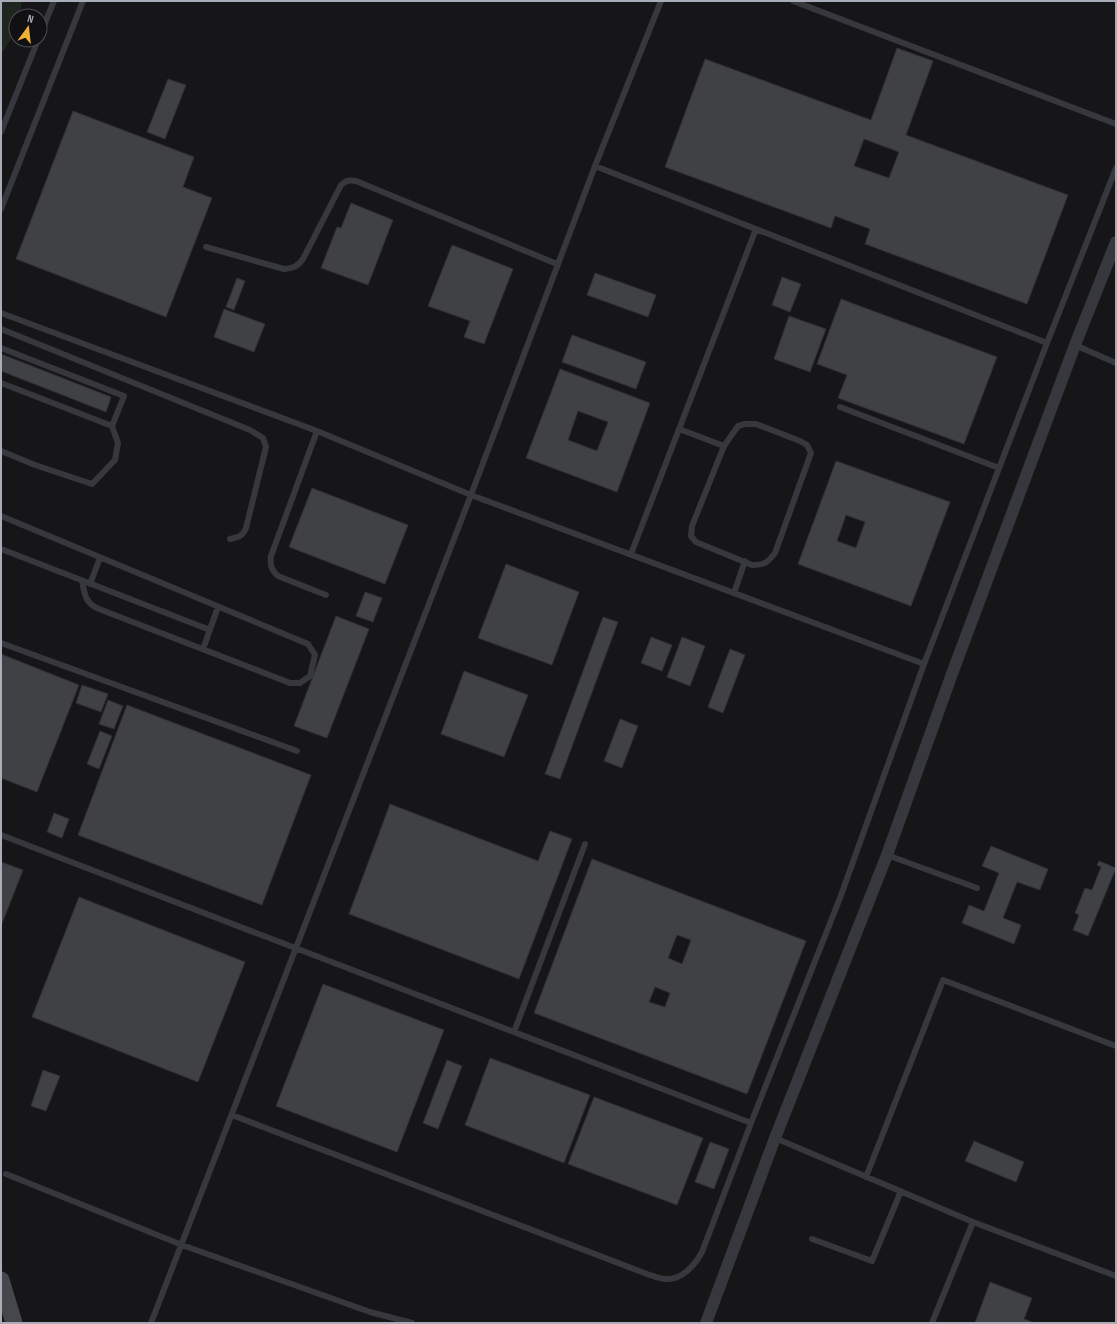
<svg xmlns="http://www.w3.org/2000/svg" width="1117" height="1324" font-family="'Sofia Sans Condensed',sans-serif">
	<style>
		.green { fill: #1e261f }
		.building { fill: #404145; stroke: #303034; fill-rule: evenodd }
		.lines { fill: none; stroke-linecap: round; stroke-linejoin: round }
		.lane { stroke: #37383d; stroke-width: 6 }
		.street { stroke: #37383d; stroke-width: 12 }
		.secondary { stroke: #45474d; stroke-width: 17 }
	</style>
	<rect width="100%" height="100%" fill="#161618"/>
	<path class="green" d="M1 1H21V11L19 16H16C16 31 10 43 1 54Z"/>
	<path class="building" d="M897 48 933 61 906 135 1068 195 1027 304 865 244 870 229 835 216 831 228 665 167 705 59 871 120ZM864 139 899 152 889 178 854 166Z
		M168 79 186 85 165 139 147 132Z
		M73 111 194 157 183 187 212 198 166 317 16 259Z
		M351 203 393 220 368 285 321 268 337 227 341 228Z
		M452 245 513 269 484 344 464 337 470 321 428 306Z
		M595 273 656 295 648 317 587 295Z
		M782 277 801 284 790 312 772 305Z
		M237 278 245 281 234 310 226 307Z
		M841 299 997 357 964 444 838 398 847 375 817 364Z
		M224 309 265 324 254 352 214 337Z
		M789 316 826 329 810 372 774 359Z
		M572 335 646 362 636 389 562 362Z
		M1 354 111 397 106 412 1 371Z
		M560 369 650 403 617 492 526 458ZM578 411 608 422 597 451 568 440Z
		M836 461 950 502 911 606 798 564ZM846 515 865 522 856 548 837 541Z
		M312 488 408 525 385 584 289 547Z
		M506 564 579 592 552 665 478 638Z
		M365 592 382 598 373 622 356 616Z
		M336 616 369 629 327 738 294 726Z
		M603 617 618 622 560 779 545 774Z
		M651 637 672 645 662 671 641 663Z
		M682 637 705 646 690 686 667 677Z
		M730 649 745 655 723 713 708 707Z
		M1 654 79 685 37 792 1 778V726L2 723 1 722Z
		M464 671 528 695 504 757 441 734Z
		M82 685 108 694 101 712 76 703Z
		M108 700 123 706 114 729 99 724Z
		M127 705 311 775 262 905 78 835Z
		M620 719 638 726 622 768 604 761Z
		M100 731 112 736 99 769 87 764Z
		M390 804 538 861 550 831 572 839 519 979 349 914Z
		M54 813 69 819 62 838 47 832Z
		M991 846 1048 869 1040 890 1017 882 1003 918 1021 925 1014 944 962 923 969 905 984 911 999 873 982 866Z
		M592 859 806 941 747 1094 534 1013ZM677 935 691 940 682 964 668 958ZM655 987 670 993 665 1007 649 1002Z
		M1099 861 1116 868 1088 936 1073 930 1079 915 1075 913 1085 888 1092 890 1101 867 1097 865Z
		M1 862 23 870 1 926Z
		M79 897 245 962 198 1082 32 1017Z
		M323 984 444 1030 397 1152 276 1106Z
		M490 1058 590 1095 564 1163 465 1125Z
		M447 1060 462 1066 438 1129 423 1123Z
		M43 1070 60 1076 46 1111 31 1106Z
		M594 1097 703 1138 677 1205 568 1164Z
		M974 1141 1024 1162 1016 1182 965 1161Z
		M710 1142 729 1149 714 1189 695 1182Z
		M990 1282 1032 1298 1024 1319 1035 1323H975Z"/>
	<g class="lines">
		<path class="lane" d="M793 1 1116 124
			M40 35 54 1
			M1 132 38 40
			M595 166 1047 343
			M1 209 83 1
			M206 247 284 269C293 268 297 267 303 259L341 185C346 180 349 180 356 181L557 264
			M1 313 317 431 471 495 924 664
			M1 329 250 430 263 438 266 447 246 528C243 536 239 537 230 539
			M1075 345 1116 363
			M1 348 124 396 112 426 118 443 115 460 92 484 35 465 1 451
			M1 383 112 426
			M840 407 999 468
			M679 429 724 446 692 526 691 536 696 542 752 565C765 565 767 563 775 553L811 453 807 445 800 441 756 424H745L738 426 724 446
			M317 431 271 556C270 565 271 570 278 576L326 595
			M1 516 308 644 315 655 310 676 300 683H290L99 609C85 603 85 595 82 581
			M1 549 210 630
			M631 554 756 229
			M90 584 100 558
			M734 593 745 561
			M1 643 297 751
			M203 649 218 607
			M1 835 751 1123
			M887 855 977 888
			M514 1032 585 844
			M232 1115 647 1274C653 1276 660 1279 666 1279 682 1280 695 1265 702 1252L751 1123 840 898 924 664 1047 343 1116 168
			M775 1138 973 1222 1116 1276
			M6 1174 182 1245 370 1312 412 1323
			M866 1177 943 980 1116 1046
			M812 1239 872 1261 901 1191
			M151 1323 471 495 595 166 661 1
			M932 1323 973 1222"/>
		<path class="street" d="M706 1323 775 1138 887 855 953 671 1075 345 1116 242"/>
		<path class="secondary" d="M1 1280 14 1323"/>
	</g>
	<rect width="1117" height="1324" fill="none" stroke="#a8adb8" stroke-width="4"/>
	<g transform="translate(28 28) rotate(15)"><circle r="19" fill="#111113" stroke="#4d4f55"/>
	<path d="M0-3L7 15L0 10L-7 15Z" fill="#f2b134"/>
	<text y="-6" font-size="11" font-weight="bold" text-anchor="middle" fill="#a8adb8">N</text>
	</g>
</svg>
